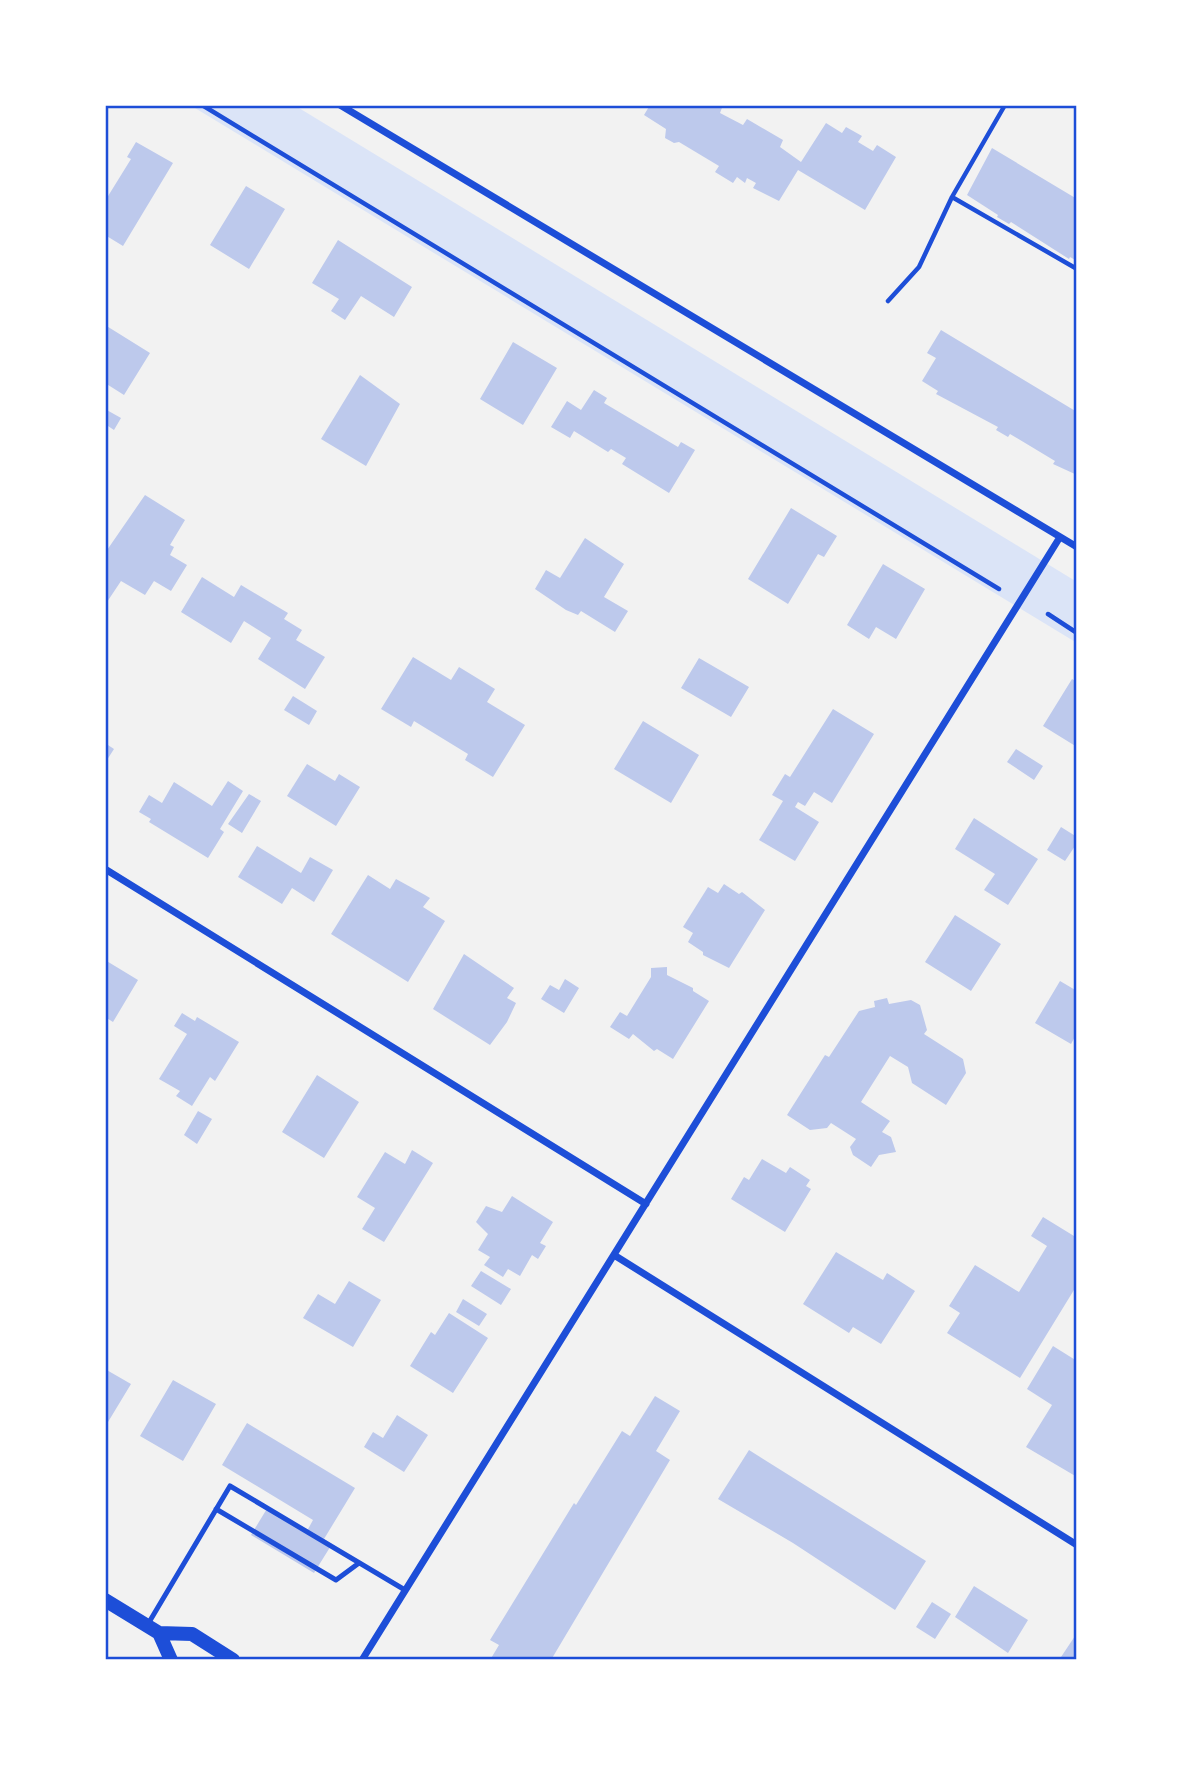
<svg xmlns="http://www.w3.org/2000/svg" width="1182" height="1765" font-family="Rubik,sans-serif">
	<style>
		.green { fill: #dbe4f7 }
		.building { fill: #bdc9ec }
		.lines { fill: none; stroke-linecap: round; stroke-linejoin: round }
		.path { stroke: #1d4ed8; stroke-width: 4.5 }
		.service { stroke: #1d4ed8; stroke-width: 5 }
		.minor { stroke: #1d4ed8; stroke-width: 7 }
		.secondary { stroke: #1d4ed8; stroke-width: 14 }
		.neatline { fill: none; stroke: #1d4ed8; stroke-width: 2.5 }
	</style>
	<rect width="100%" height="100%" fill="#f2f2f2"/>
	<path class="green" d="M190 105H294L1077 582V643Z"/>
	<path class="building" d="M650 105H723L720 113 743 125 747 119 783 140 780 147 801 162 826 123 842 133 846 127 862 136 858 142 873 151 877 145 896 157 865 210 798 170 779 201 753 188 756 183 747 178 745 183 737 177 733 183 715 172 719 166 679 142 674 143 665 138 666 129 644 115Z
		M136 142 173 163 123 246 105 235V201L131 159 127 157Z
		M992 148 1077 199V261L1070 257 1069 259 1011 222 1009 224 997 217 998 215 967 195Z
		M246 186 285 209 249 269 210 245Z
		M338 240 412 287 394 317 361 296 345 320 331 311 339 299 312 283Z
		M105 325 150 353 124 395 105 383Z
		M941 330 1077 412V475L1053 464 1055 461 1010 434 1008 437 996 430 998 427 936 394 938 391 922 381 936 358 927 353Z
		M513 342 557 368 523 425 480 399Z
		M360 375 400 404 366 466 321 439Z
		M594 390 607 398 604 403 678 447 681 442 695 450 669 493 622 464 626 458 611 449 608 452 574 431 570 438 551 427 567 401 581 410Z
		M105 409 121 418 114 430 105 424Z
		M145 495 185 520 170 545 174 547 170 555 187 565 171 591 154 581 145 595 121 581 105 605V553Z
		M791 508 837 536 824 557 818 554 788 604 748 579Z
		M585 538 624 564 604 597 628 611 615 632 581 611 578 615 566 610 535 589 546 570 560 578Z
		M883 564 925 589 896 639 876 627 869 639 847 625Z
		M202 577 234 597 241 585 288 613 284 619 302 630 296 640 325 657 305 689 258 659 271 638 244 621 231 643 181 612Z
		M413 657 451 680 459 667 495 689 487 702 525 725 493 777 465 760 468 754 414 721 411 727 381 709Z
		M699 658 749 687 731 717 681 688Z
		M1072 679 1077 682V747L1043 726Z
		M293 696 317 711 309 725 284 710Z
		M833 709 874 734 832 803 814 792 805 806 798 802 795 807 819 822 795 861 759 840 783 801 772 795 785 774 790 777Z
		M643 721 699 755 671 803 614 769Z
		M105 743 114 749 105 763Z
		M1016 749 1043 766 1034 780 1007 762Z
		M307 764 335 781 339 774 360 787 336 826 287 796Z
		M228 781 243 791 220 829 224 832 208 858 149 822 151 819 139 812 149 795 162 803 174 782 212 806Z
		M249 794 261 801 242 833 228 824Z
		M974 818 1038 859 1008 905 984 890 995 874 955 849Z
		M1061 827 1077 837V843L1065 861 1047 850Z
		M257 846 301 873 310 857 333 870 314 902 292 888 282 904 238 877Z
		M368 875 390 889 396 879 425 895 430 898 423 907 445 921 408 982 331 934Z
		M724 884 739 894 742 892 765 910 729 968 703 955V952L688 942 693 933 683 927 708 887 718 893Z
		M955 915 1001 944 971 991 925 962Z
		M464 954 514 988 507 998 516 1003 507 1022 490 1045 433 1009Z
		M105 960 138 980 113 1022 105 1017Z
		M667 967V975L693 988V991L709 1001 673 1059 657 1049 654 1051 633 1034 629 1039 610 1027 620 1012 627 1016 651 977V968Z
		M565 979 579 988 564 1013 541 999 550 985 559 990Z
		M1060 981 1077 991V1033L1071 1044 1035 1023Z
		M887 998 889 1004 911 1000 920 1005 927 1030 924 1034 963 1059 966 1073 946 1105 912 1083 908 1067 890 1056 861 1102 890 1121 882 1132 891 1137 896 1152 879 1155 871 1167 853 1155 850 1147 856 1139 831 1123 827 1128 810 1130 787 1115 825 1055 829 1057 859 1011 875 1007 874 1001Z
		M182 1013 195 1021 197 1017 239 1042 215 1081 210 1077 192 1106 176 1096 180 1091 159 1079 187 1034 174 1026Z
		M317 1075 359 1102 324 1158 282 1132Z
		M198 1111 212 1119 197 1144 184 1135Z
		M412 1150 433 1163 384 1242 362 1229 375 1208 357 1197 385 1152 405 1164Z
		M762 1159 786 1173 790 1167 810 1180 806 1186 811 1189 785 1232 731 1199 744 1177 749 1180Z
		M512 1196 553 1222 540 1243 546 1246 538 1259 532 1255 520 1276 508 1269 503 1277 484 1265 490 1257 478 1250 488 1234 476 1222 486 1206 502 1212Z
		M1043 1217 1074 1236 1077 1230V1285L1020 1378 947 1333 960 1313 949 1306 975 1265 1019 1292 1047 1246 1031 1236Z
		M836 1252 883 1280 887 1273 915 1291 881 1344 853 1327 849 1333 803 1304Z
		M481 1271 511 1289 501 1305 471 1286Z
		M349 1281 381 1300 353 1347 303 1318 318 1294 335 1304Z
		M463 1299 487 1314 479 1326 456 1312Z
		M449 1313 488 1338 453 1393 410 1366 431 1332 435 1335Z
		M1053 1346 1077 1361V1477L1026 1447 1052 1405 1027 1389Z
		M105 1369 131 1384 105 1427Z
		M173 1380 216 1404 183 1461 140 1436Z
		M655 1396 680 1411 656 1451 670 1460 551 1660H490L499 1645 490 1640 574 1503 576 1505 622 1431 630 1436Z
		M397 1415 428 1435 404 1472 364 1447 373 1432 383 1438Z
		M247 1423 355 1488 324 1539 332 1544 314 1573 251 1535 268 1507 307 1531 313 1520 222 1465Z
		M749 1450 926 1561 895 1610 793 1543 718 1499Z
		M974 1586 1028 1620 1008 1653 955 1617Z
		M932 1602 951 1614 935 1639 916 1627Z
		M1077 1633V1660H1066L1061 1657Z"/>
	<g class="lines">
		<path class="path" d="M202 105 999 589
			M952 197 1077 269
			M888 301 919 267 952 197 1005 105
			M1048 614 1077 633"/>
		<path class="service" d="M216 1509 336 1580 359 1563
			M148 1624 230 1486 405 1590"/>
		<path class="minor" d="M340 105 1077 547
			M105 869 646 1204
			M614 1255 1077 1545
			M362 1660 1060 537"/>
		<path class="secondary" d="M105 1600 159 1633 192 1634 233 1660
			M159 1633 171 1660"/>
	</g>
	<rect width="1182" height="1765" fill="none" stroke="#ffffff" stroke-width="214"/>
	<rect x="107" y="107" width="968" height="1551" class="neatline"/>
</svg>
